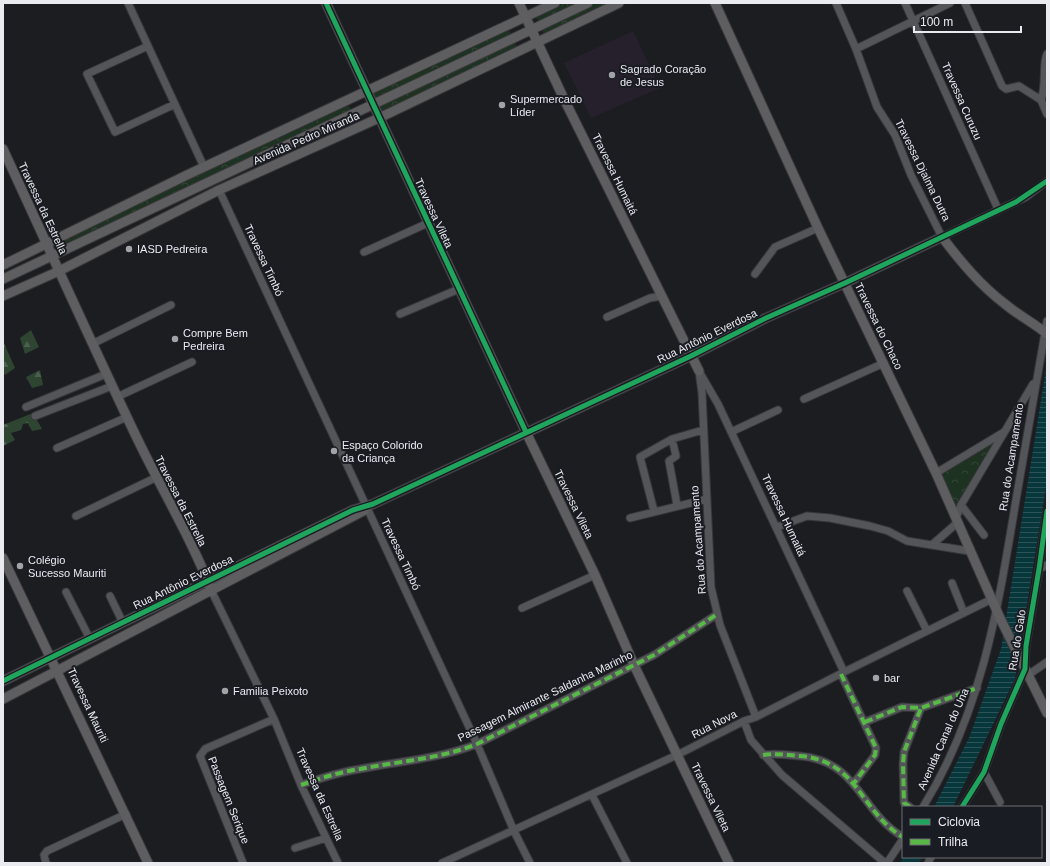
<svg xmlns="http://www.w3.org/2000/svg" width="1050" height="866" font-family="Arial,sans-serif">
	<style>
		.education { fill: #26202d }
		.forest { fill: url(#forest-firs) }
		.park { fill: url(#park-crowns) }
		.water { fill: url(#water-rules) }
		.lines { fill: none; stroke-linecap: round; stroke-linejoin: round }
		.street-casing { stroke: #38383c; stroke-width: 9 }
		.secondary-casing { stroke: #38383c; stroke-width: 11 }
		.street { stroke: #545558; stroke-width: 7 }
		.secondary { stroke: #5e5d5f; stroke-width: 9 }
		.quiet { stroke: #58b947; stroke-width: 4; stroke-dasharray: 8 4; stroke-linecap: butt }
		.cycleway-casing { stroke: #1a1c23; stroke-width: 8 }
		.cycleway { stroke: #20a55d; stroke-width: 5 }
		.poi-dot { fill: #a2a3a8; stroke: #1a1c23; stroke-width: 1.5 }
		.labels { text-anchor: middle; stroke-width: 4; stroke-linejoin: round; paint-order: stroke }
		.poi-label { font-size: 11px; fill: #eaebf0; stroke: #1a1c23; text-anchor: start }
		.street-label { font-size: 11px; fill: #eaebf0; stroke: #1a1c23 }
	</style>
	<defs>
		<pattern id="forest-firs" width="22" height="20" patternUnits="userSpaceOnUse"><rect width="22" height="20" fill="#2d4531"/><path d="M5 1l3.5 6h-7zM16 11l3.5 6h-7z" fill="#4c604f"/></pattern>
		<pattern id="park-crowns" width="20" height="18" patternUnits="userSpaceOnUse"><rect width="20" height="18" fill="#1e3221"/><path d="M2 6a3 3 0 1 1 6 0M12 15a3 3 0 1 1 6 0" fill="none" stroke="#344637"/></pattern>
		<pattern id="water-rules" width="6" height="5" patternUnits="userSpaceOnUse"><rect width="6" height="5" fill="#08373b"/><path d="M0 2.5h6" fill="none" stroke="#2c5458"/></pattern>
	</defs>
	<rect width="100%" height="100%" fill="#1c1d21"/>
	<path class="education" d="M633 31 660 88 591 118 564 63Z"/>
	<path class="forest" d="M31 330 39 347 25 354 20 338Z
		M3 341 15 368 5 375 3 372Z
		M40 370 43 385 32 388 26 377Z
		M33 413 42 429 32 431 28 423 23 424 21 430 11 433 15 440 3 446V425Z"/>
	<path class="park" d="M565 3H583L539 23 536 17Z
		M594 3H614L545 36 541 28Z
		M509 30 512 36 375 101 372 94Z
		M514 40 518 49 383 113 379 105Z
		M348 104 352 112 55 253 51 244Z
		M1004 434 956 513 936 476Z"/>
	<path class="water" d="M1047 363V481L1015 679 953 807H934L969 738 1001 649Z
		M904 857H922L919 863H900Z"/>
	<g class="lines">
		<g class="street-casing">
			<path id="street" d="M128 3 204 167
				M836 3 856 49 877 107 895 135 911 175 942 237 1026 197 1047 181
				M905 3 998 209
				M965 3 1002 86 1006 89 1019 86 1041 100
				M148 46 87 74 115 132 173 105
				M856 49 950 3
				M1047 54C1042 64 1047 84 1041 100L1047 114
				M219 190 477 744 514 831 530 863
				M364 252 428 223
				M755 274 775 247 818 228
				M400 314 459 289
				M607 317 650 298 662 296
				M92 344 171 305
				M699 371 702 393 711 587 720 625 756 717
				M700 373 718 404 844 672
				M117 397 192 362
				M804 399 884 363
				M26 407 106 374
				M35 416 112 386
				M731 432 778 410
				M672 439 676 456 669 461 677 505
				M57 448 127 417
				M936 473 1004 432
				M961 505 984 535
				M654 511 640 457 672 439 703 430
				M76 516 157 477
				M630 518 707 499
				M956 518 961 505 1033 384
				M777 527 807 516 830 518 870 526 888 531 907 541 969 551
				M933 544 957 523
				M1039 569 1047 565
				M952 583 964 613
				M907 591 927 631
				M66 592 90 639
				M212 592 274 719 301 785 338 863
				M110 596 123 623
				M522 608 595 575
				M841 674 876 748 875 755 854 783
				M1028 675 1047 662
				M744 721 751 740 782 775 885 863
				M865 722 902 707 921 708 977 688
				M763 755C776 753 787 755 800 756 859 761 860 812 903 837
				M984 772 1000 802
				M301 785C321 778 340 772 360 769 400 761 439 759 477 744L654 655 716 615
				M592 795 627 863
				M910 807 904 803 903 764 904 752 921 708
				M923 807C982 712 998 608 1016 500 1026 440 1037 381 1047 321
				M962 807 984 772 1001 724 1025 669 1026 646 1039 569 1047 511
				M295 848 326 838
				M46 863 44 855 47 851 126 814
				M243 863 200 756 205 749 274 719
				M442 863 677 755 744 721 756 717 844 672 992 599
				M887 863 903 839
				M928 863 931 857"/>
		</g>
		<g class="secondary-casing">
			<path id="secondary" d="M326 3 526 432 595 575 634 665 729 863
				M519 3 564 99 699 371
				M715 3 818 228 936 473 1000 618 1047 713
				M3 149C47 244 90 340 135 434 160 487 191 537 212 592
				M3 265 187 175 555 3
				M3 279 588 3
				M3 296 59 271 219 190 379 118 619 3
				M3 558 148 863
				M3 681 353 510 373 504 691 356 766 318 845 283 942 237C961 262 980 285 1005 304 1018 315 1034 323 1047 334
				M3 699 365 510"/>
		</g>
		<use href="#street" class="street"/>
		<use href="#secondary" class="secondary"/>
		<path class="quiet" d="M841 674 876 748 875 755 854 783
			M865 722 902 707 921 708 977 688
			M763 755C776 753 787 755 800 756 859 761 860 812 903 837
			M301 785C321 778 340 772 360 769 400 761 439 759 477 744L654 655 716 615
			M910 807 904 803 903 764 904 752 921 708"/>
		<g class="cycleway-casing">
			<path id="cycleway" d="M326 3 526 432
				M3 681 353 510 373 504 691 356 766 318 845 283 1016 202 1047 181
				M962 807 984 772 1001 724 1025 669 1026 646 1039 569 1047 511"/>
		</g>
		<use href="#cycleway" class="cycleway"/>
	</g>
	<g class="poi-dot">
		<circle cx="612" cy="75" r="4"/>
		<circle cx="502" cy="105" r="4"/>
		<circle cx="129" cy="249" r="4"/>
		<circle cx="175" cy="339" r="4"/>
		<circle cx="334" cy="451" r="4"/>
		<circle cx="20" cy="566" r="4"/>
		<circle cx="876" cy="678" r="4"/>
		<circle cx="225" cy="691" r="4"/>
	</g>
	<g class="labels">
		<g class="poi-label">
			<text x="620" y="73">Sagrado Coração<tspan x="620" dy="13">de Jesus</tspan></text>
			<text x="510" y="103">Supermercado<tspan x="510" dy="13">Líder</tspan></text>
			<text x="137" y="253">IASD Pedreira</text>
			<text x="183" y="337">Compre Bem<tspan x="183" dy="13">Pedreira</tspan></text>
			<text x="342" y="449">Espaço Colorido<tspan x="342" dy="13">da Criança</tspan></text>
			<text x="28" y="564">Colégio<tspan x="28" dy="13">Sucesso Mauriti</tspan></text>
			<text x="884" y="682">bar</text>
			<text x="233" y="695">Familia Peixoto</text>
		</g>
		<g class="street-label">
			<text transform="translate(962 101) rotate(66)" y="4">Travessa Curuzu</text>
			<text transform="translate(306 138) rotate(-24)" y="4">Avenida Pedro Miranda</text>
			<text transform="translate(923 170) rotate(64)" y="4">Travessa Djalma Dutra</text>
			<text transform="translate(615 174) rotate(64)" y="4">Travessa Humaitá</text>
			<text transform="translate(43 208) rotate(65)" y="4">Travessa da Estrella</text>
			<text transform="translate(434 213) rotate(65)" y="4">Travessa Vileta</text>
			<text transform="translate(264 260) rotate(65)" y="4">Travessa Timbó</text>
			<text transform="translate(879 326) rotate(64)" y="4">Travessa do Chaco</text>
			<text transform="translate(707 336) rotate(-26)" y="4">Rua Antônio Everdosa</text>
			<text transform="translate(1011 457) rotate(-81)" y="4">Rua do Acampamento</text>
			<text transform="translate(181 501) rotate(63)" y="4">Travessa da Estrella</text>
			<text transform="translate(574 504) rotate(64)" y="4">Travessa Vileta</text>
			<text transform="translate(784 515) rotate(65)" y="4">Travessa Humaitá</text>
			<text transform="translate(698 540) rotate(-94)" y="4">Rua do Acampamento</text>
			<text transform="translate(401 554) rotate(65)" y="4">Travessa Timbó</text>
			<text transform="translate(183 582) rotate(-26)" y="4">Rua Antônio Everdosa</text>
			<text transform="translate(1017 640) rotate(-81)" y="4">Rua do Galo</text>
			<text transform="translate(545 696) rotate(-26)" y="4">Passagem Almirante Saldanha Marinho</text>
			<text transform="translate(88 705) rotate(65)" y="4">Travessa Mauriti</text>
			<text transform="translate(714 724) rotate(-27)" y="4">Rua Nova</text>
			<text transform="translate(943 739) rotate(-66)" y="4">Avenida Canal do Una</text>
			<text transform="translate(320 794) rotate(66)" y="4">Travessa da Estrella</text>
			<text transform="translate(711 797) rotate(64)" y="4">Travessa Vileta</text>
			<text transform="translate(229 800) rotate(68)" y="4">Passagem Serique</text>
		</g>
	</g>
	<rect width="1050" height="866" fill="none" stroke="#eaebf0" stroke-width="8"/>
	<rect x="902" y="806" width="140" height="52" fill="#1a1c23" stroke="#6d6f75"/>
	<rect x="910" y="819" width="20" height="6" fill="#20a55d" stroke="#6d6f75"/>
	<text x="938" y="826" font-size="12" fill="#eaebf0">Ciclovia</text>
	<rect x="910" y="839" width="20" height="6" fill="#58b947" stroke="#6d6f75"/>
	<text x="938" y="846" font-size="12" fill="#eaebf0">Trilha</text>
	<path d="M914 26v6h107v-6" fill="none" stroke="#eaebf0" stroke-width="2"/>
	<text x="920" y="26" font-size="12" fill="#eaebf0" stroke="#1a1c23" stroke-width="3" paint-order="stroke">100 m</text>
</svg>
